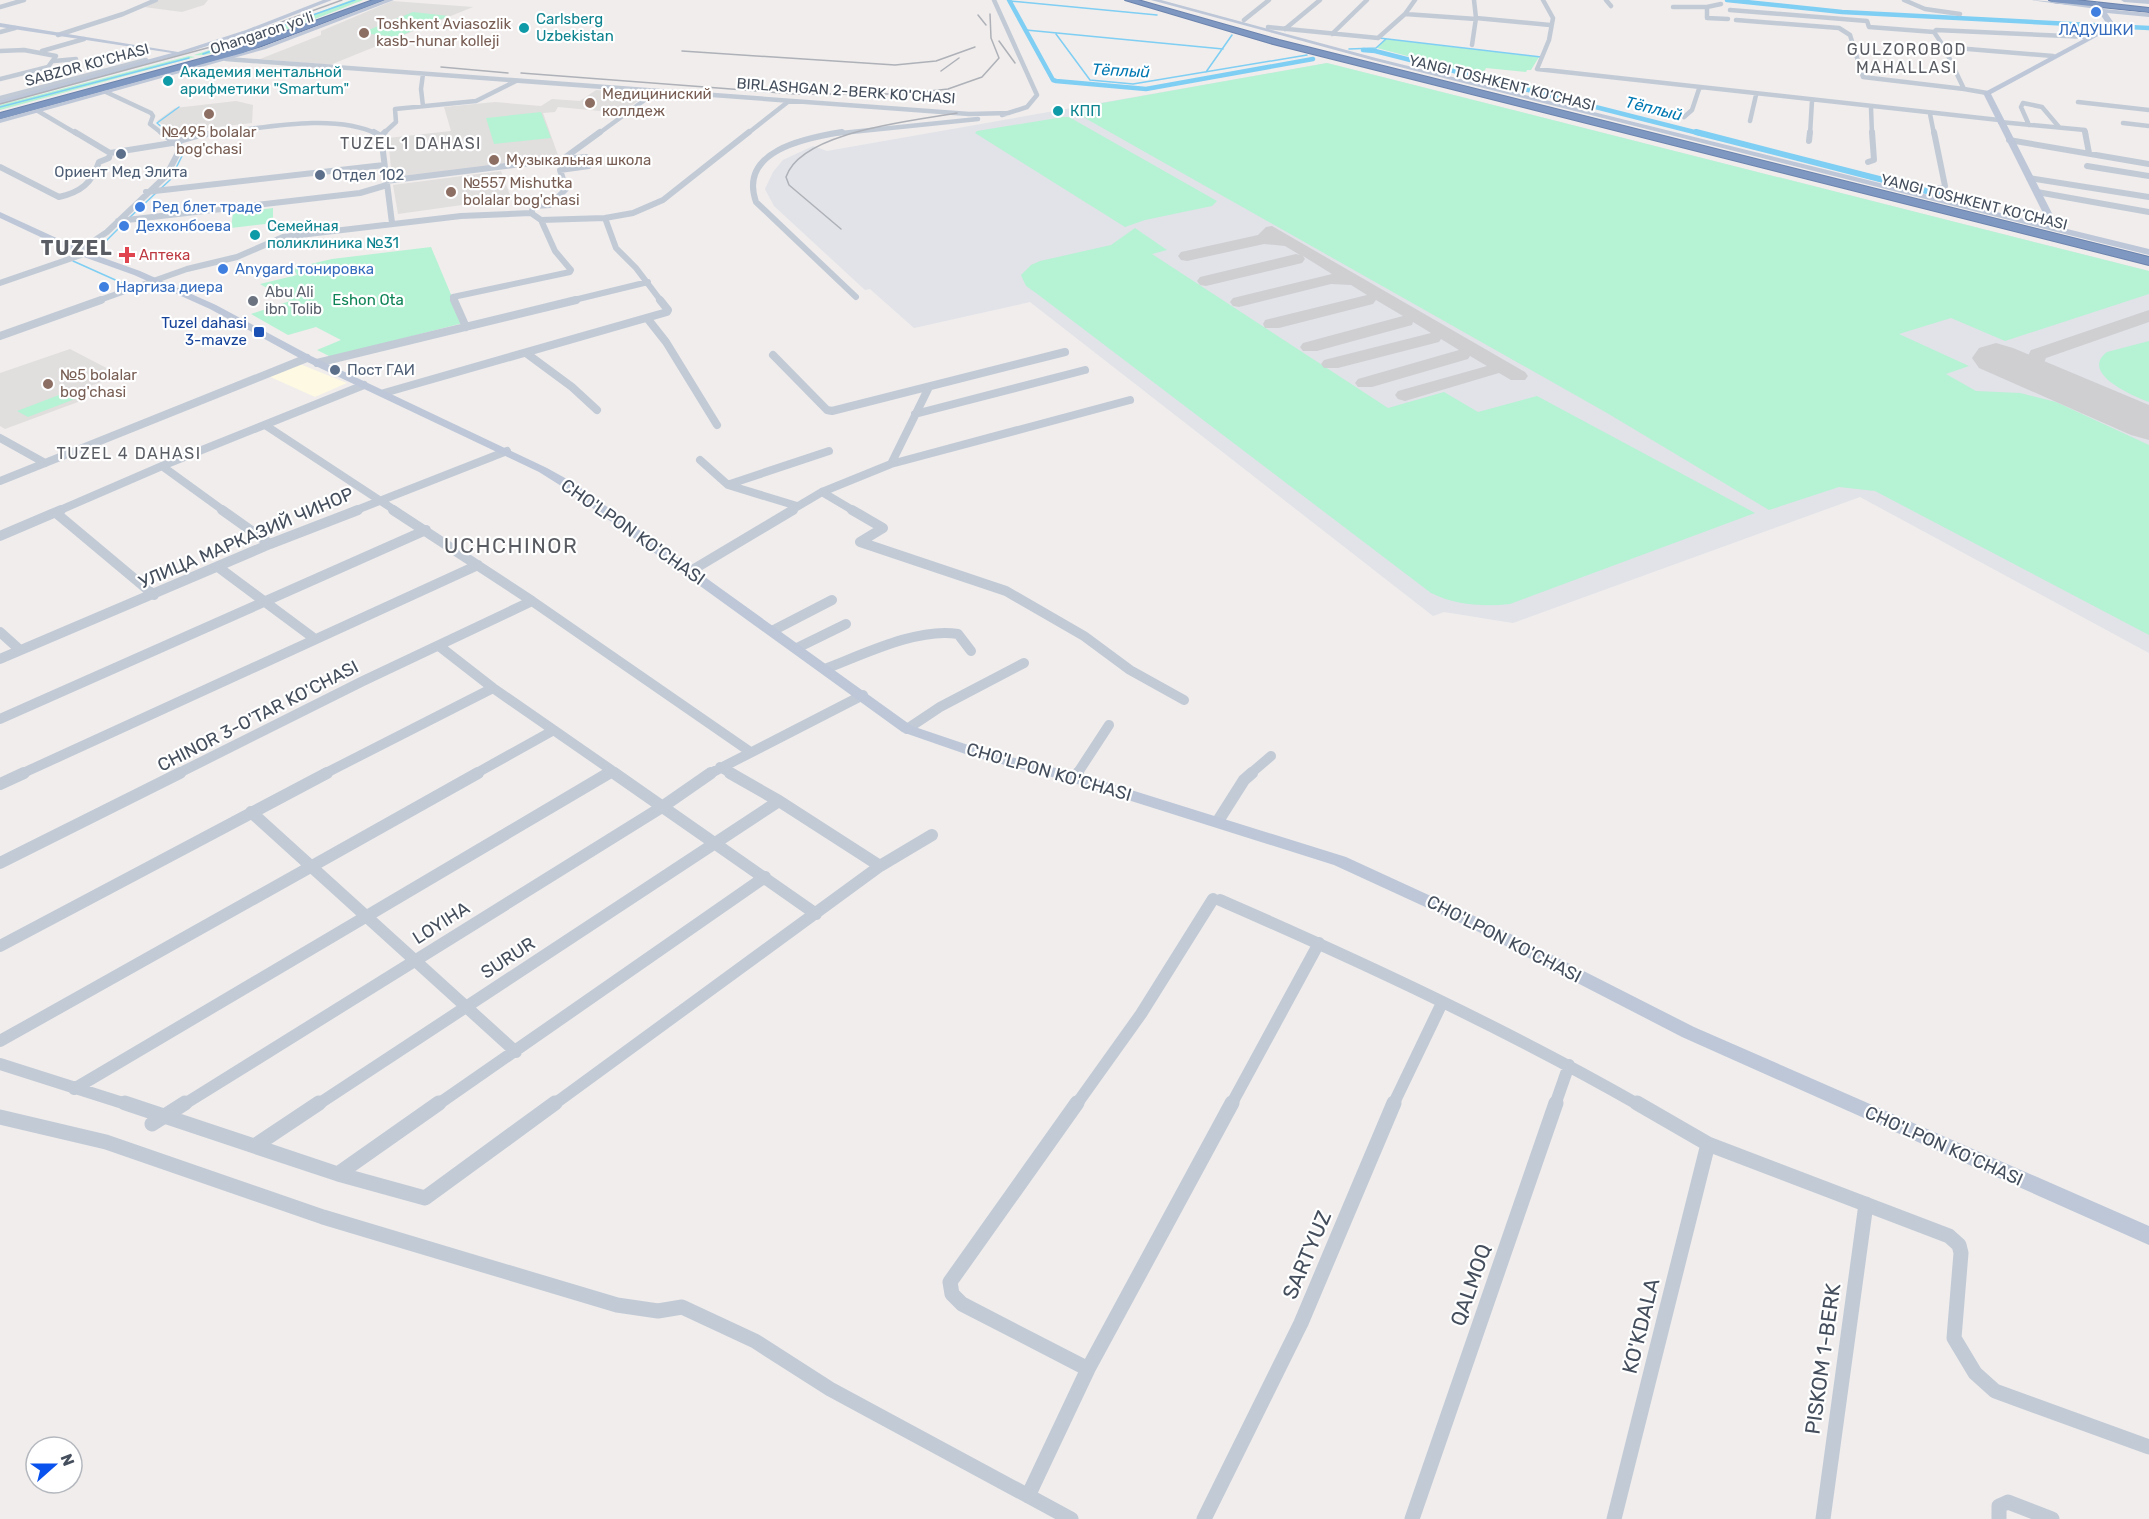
<svg xmlns="http://www.w3.org/2000/svg" width="2149" height="1519" font-family="Rubik,sans-serif">
	<style>
		.commercial { fill: #fdf9e3 }
		.education { fill: #e1dede }
		.airport { fill: #e1e3e8 }
		.green { fill: #b6f2d4 }
		.lines { fill: none; stroke-linecap: round; stroke-linejoin: round }
		.stream { stroke: #7fcef3; stroke-width: 1.5 }
		.canal-far1 { stroke: #7fcef3; stroke-width: 4.5 }
		.canal { stroke: #7fcef3; stroke-width: 6 }
		.taxiway { fill: #cfcfd2; fill-rule: evenodd }
		.runway { fill: #cfcfd2; fill-rule: evenodd }
		.highway-casing { stroke: #6b83ad; stroke-width: 2 }
		.street-far5 { stroke: #c2cad6; stroke-width: 4.5 }
		.street-far4 { stroke: #c2cad6; stroke-width: 6 }
		.street-far3 { stroke: #c2cad6; stroke-width: 8 }
		.street-far2 { stroke: #c2cad6; stroke-width: 10 }
		.street-far1 { stroke: #c2cad6; stroke-width: 12 }
		.street { stroke: #c2cad6; stroke-width: 15 }
		.secondary { fill: #bdc7d8; fill-rule: evenodd }
		.highway { fill: #7f98c1; fill-rule: evenodd }
		.rail { stroke: #aeb1b8; stroke-width: 1.5 }
		.shop-dot { fill: #3f7fe0; stroke: #fff; stroke-width: 2 }
		.culture-dot { fill: #0f9aa8; stroke: #fff; stroke-width: 2 }
		.education-dot { fill: #8d6e63; stroke: #fff; stroke-width: 2 }
		.service-dot { fill: #5c6f8a; stroke: #fff; stroke-width: 2 }
		.health-dot { fill: #e0444e; stroke: #fff; stroke-width: 2 }
		.worship-dot { fill: #6b7280; stroke: #fff; stroke-width: 2 }
		.transit-dot { fill: #1a4fb4; stroke: #fff; stroke-width: 2 }
		.labels { text-anchor: middle; stroke-width: 4.5; stroke-linejoin: round; paint-order: stroke }
		.far-culture-label { font-size: 15px; fill: #0d838f; stroke: #fff; text-anchor: start }
		.far-education-label { font-size: 15px; fill: #785e54; stroke: #fff; text-anchor: start }
		.far-shop-label { font-size: 15px; fill: #366cbe; stroke: #fff; text-anchor: start }
		.far-street-label { font-size: 15px; fill: #444e5c; stroke: #fff }
		.far-service-label { font-size: 15px; fill: #4e5e75; stroke: #fff; text-anchor: start }
		.far-health-label { font-size: 15px; fill: #be3a42; stroke: #fff; text-anchor: start }
		.far-worship-label { font-size: 15px; fill: #5b616d; stroke: #fff; text-anchor: start }
		.far-park-label { font-size: 15px; fill: #0e8356; stroke: #fff }
		.far-transit-label { font-size: 15px; fill: #164399; stroke: #fff; text-anchor: end }
		.far-neighbourhood-label { font-size: 16px; letter-spacing: 1.5px; fill: #595c62; stroke: #fff }
		.far-water-label { font-size: 16px; font-style: italic; fill: #0078b2; stroke: #fff }
		.street-label { font-size: 18px; fill: #444e5c; stroke: #fff }
		.far-district-label { font-size: 20px; font-weight: bold; letter-spacing: 1.5px; fill: #595c62; stroke: #fff }
		.quarter-label { font-size: 21px; letter-spacing: 1.5px; fill: #595c62; stroke: #fff }
		.near-street-label { font-size: 21px; fill: #444e5c; stroke: #fff }
	</style>
	<rect width="100%" height="100%" fill="#f0edec"/>
	<path class="commercial" d="M300 364 347 383 315 397 268 376Z"/>
	<path class="education" d="M159 0H208L204 5 182 12 144 7Z
		M392 1 473 7 330 65 260 59 321 35V31Z
		M596 90 648 94 621 113 558 107 555 112 543 113 559 158 392 178 388 138 451 131 444 107 495 102 541 106 552 99 580 101Z
		M236 101 253 105 252 123 174 132 157 121 175 108Z
		M501 171 511 198 398 214 393 185Z
		M70 349 120 375 74 392 86 399 5 429 0 426V373Z"/>
	<path class="airport" d="M1327 63 2149 271V653L1860 497 1513 623 1444 612 1433 616 1030 302 914 328 870 289 865 290 774 206 765 189 773 172 783 160 813 146 827 151Z"/>
	<path class="green" d="M351 0H363C335 11 215 60 194 55L273 30Z
		M413 12 449 16 397 37 361 33Z
		M1385 39 1539 57 1531 70H1527L1526 72 1486 68 1483 74 1507 77 1506 79 1534 86 1532 89 1377 48Z
		M189 56 195 57 0 110V105Z
		M1327 63 2149 271V294L2005 341 1951 318 1899 334 1969 366 1946 374 1976 391 2020 393 2056 402 2149 445V635L1875 491 1839 487 1769 510 1607 413 1069 109Z
		M541 112 551 138 494 144 486 118Z
		M1063 117H1069L1217 201 1212 206 1145 220 1125 227 975 133 977 131Z
		M273 208V223L231 228 233 213Z
		M1135 228 1167 250 1152 254 1388 408 1444 392 1478 412 1537 396 1755 513 1510 604C1484 607 1455 605 1431 593L1036 293 1026 286 1021 275 1031 265 1040 261 1111 245Z
		M431 247 463 323 331 357 317 350 341 340 316 327 288 335 251 314 290 301 260 284 297 275 293 268 332 259Z
		M2149 341V402C2133 396 2079 373 2107 352Z
		M64 393 75 399 28 417 17 411Z"/>
	<g class="lines">
		<path class="stream" d="M1010 1 1157 15
			M1026 30 1223 49
			M1056 34 1090 80 1133 84 1307 55
			M1379 38 1541 57
			M1349 49 1376 48 1386 39
			M203 54 355 0
			M1206 72 1232 35
			M0 107 189 58
			M129 218 170 180 186 148 157 123 179 107
			M92 250 101 246 124 223
			M73 261 131 287"/>
		<path class="canal-far1" d="M1009 0 1053 80 1056 81 1146 89 1313 59
			M1727 0 1842 12 2149 28
			M1363 50 1375 51 1702 134"/>
		<path class="canal" d="M1696 132 1938 194"/>
		<path class="taxiway" d="M1272 226 1525 372 1528 376 1525 380H1511L1499 373 1405 401 1398 399 1395 395 1398 391 1487 366 1470 356 1468 359 1372 387H1358L1355 383 1358 379 1459 350 1441 339 1439 342 1338 368H1324L1321 364 1324 360 1431 333 1413 322 1412 325 1317 351H1303L1300 347 1303 343 1403 316 1376 300 1373 304 1279 328H1265L1263 324 1265 320 1367 295 1351 285 1331 284 1239 307 1233 306 1230 302 1233 298 1332 274 1303 256 1305 259 1302 263 1206 286 1200 285 1197 281 1200 277 1296 254 1300 255 1285 246 1264 244 1187 261 1181 260 1178 256 1181 252 1258 235 1266 227Z
			M2149 310V322L2046 358 2044 363C2052 374 2066 376 2074 387L2071 391C2052 396 2034 378 2024 363L2031 350Z"/>
		<path class="runway" d="M1996 343 2013 348 2149 405V440L2131 435 1979 368 1972 358 1979 348Z"/>
		<g class="highway-casing">
			<path id="highway" d="M373 0H384L243 53 0 119V113L237 49Z
				M1125 0H1138L1279 40 2149 257V265L1273 44Z
				M2049 0H2076L2149 8V12L2053 2Z"/>
		</g>
		<path class="street-far5" d="M994 0 1037 95 1027 107 1002 115
			M1543 0 1553 18 1549 40 1537 69 1999 120
			M1606 0 1611 6
			M1904 0 1925 9 1960 14
			M0 7 24 0
			M1673 7H1707V18L1728 19
			M1707 7 1721 4
			M1730 10 1867 21 1869 27 1934 32
			M1405 14 1476 19
			M1476 18 1550 25
			M1244 20 1269 0
			M1736 20 1839 28 1850 35 1863 77 1964 89
			M1268 27 1378 38 1405 14 1415 0
			M1285 29 1320 0
			M0 32 15 28
			M1332 34 1367 0
			M58 35 123 14 156 0
			M1472 45 1476 18 1474 0
			M1944 47 2053 56
			M0 51 24 50 56 56 48 67 0 79
			M42 51 84 39
			M226 59 969 114 1009 113
			M54 61 76 59
			M423 74 421 89 423 106
			M106 92 151 113 153 116 150 124 163 134
			M1987 93 1964 89 1944 47 1934 32 1936 30 2089 37
			M0 98 146 60
			M2078 102 2149 110
			M1871 108 1872 134
			M38 111 77 134
			M1930 114 1934 134
			M1684 117 1692 110 1699 89
			M1750 121 1756 95
			M2000 122 2085 130 2086 134
			M2123 123 2149 126
			M2029 125 2021 107 2023 103 2042 107 2059 127
			M210 134C259 129 333 112 377 134
			M383 134 396 122 395 109 476 101 516 81
			M598 134 657 91
			M747 134 789 101
			M832 134 978 119
			M1810 134 1812 101"/>
		<path class="street-far4" d="M374 132 381 136 392 223
			M842 132C805 138 738 151 756 202L856 297
			M1934 132 1945 186 1939 188
			M2085 132 2089 153
			M381 136 385 132
			M2009 140 2149 164
			M1809 141 1810 132
			M110 153 172 143 200 135 225 132
			M1868 162 1874 160 1872 132
			M2087 166 2149 176
			M0 167 59 197C81 192 92 183 99 162L109 158 110 153 75 132
			M2029 178 2149 197
			M386 181 563 159 600 132
			M146 192 384 165
			M2037 192 2149 212
			M531 213 534 206 550 205 566 189 560 170 589 166 586 157 563 159
			M605 218 616 248 636 268 661 301
			M118 221 360 193 387 185
			M79 251 107 232 166 176 179 151 177 145 161 132
			M0 283 84 254
			M97 301 187 269 237 257 283 237 461 216 531 213 541 220 605 218 633 213 663 200 749 132
			M455 301 453 297 570 272 571 270 555 251 541 220
			M570 301 648 282"/>
		<path class="street-far3" d="M454 300 466 327
			M647 318 666 342 717 425
			M0 336 101 300
			M526 353 572 387 597 410
			M773 355 827 410 832 411 1065 352
			M317 363 576 300
			M384 393 667 312 668 310 660 300
			M915 414 1085 370
			M265 425 396 511
			M0 438 45 463
			M700 460 728 485 797 506
			M891 464 1130 400
			M162 466 224 511
			M0 481 307 358
			M730 484 829 451
			M822 492 854 511
			M58 511 162 466 364 385
			M354 511 507 451
			M790 511 822 492 891 464 929 387"/>
		<path class="street-far2" d="M222 510 270 544
			M393 510 532 601 749 751
			M852 510 883 528 860 542 1006 591 1084 636 1130 670 1184 700
			M56 513 154 595
			M0 536 61 510
			M218 567 315 639
			M689 572 793 510
			M772 631 832 600
			M0 632 20 650
			M439 646 493 688 617 774
			M797 648 846 624
			M0 659 270 544 358 510
			M825 669C862 655 918 627 958 634L971 651
			M0 719 426 530
			M907 729 940 707 1024 663
			M720 767 733 774
			M21 774 478 565
			M177 774 363 681 532 601
			M324 774 493 688
			M475 774 554 730
			M606 774 612 771
			M709 774 863 695
			M1077 774 1109 725
			M1250 774 1271 756"/>
		<path class="street-far1" d="M614 773 816 914
			M730 773 779 801 880 866
			M1075 778 1078 773
			M0 784 24 773
			M251 812 516 1052
			M1218 821 1244 780 1252 773
			M0 863 180 773
			M1220 900C1362 962 1504 1028 1639 1105
			M0 946 327 773
			M0 1041 478 773
			M0 1064 129 1105
			M74 1089 609 773
			M183 1105 662 807 711 773
			M317 1105 779 801
			M437 1105 765 877
			M553 1105 880 866 932 835
			M1076 1105 1141 1014 1213 899
			M1231 1105 1319 943
			M1393 1105 1441 1005
			M1555 1105 1569 1065"/>
		<path class="street" d="M125 1103 338 1174 425 1198 555 1103
			M1077 1103 950 1282 952 1294 962 1304 1088 1369
			M1637 1103 1708 1144 1949 1236 1959 1245 1961 1253 1954 1338 1975 1373 1995 1391 2149 1447
			M0 1117 106 1142 323 1217 617 1305 658 1311 682 1307 755 1341 830 1389 1071 1519
			M152 1124 185 1103
			M256 1145 319 1103
			M338 1174 439 1103
			M1028 1496 1088 1369 1232 1103
			M1204 1519 1301 1323 1394 1103
			M1412 1519 1556 1103
			M1614 1519 1708 1144
			M1823 1519 1866 1204
			M1999 1519V1506L2008 1502 2052 1519"/>
		<path class="secondary" d="M323 0H332L250 32 183 54 0 104V100L172 53 0 27V23L178 52 246 30Z
			M385 0H394L266 49 0 123V119L262 47Z
			M1151 0H1161L1376 58 2049 225 1983 93 2108 26 2097 9 2031 0 2094 5 2097 2 2104 9 2149 13V17L2107 13 2113 22V28L1991 94 2059 227 2149 249V255L1372 60Z
			M2121 0H2149V4L2124 2Z
			M0 212 87 252 140 271 216 305 311 356 547 468 574 483 912 726 983 750 1080 774 1346 857 1483 920 1694 1027 2149 1226V1245L1682 1037 1471 928 1334 865 1071 782 974 757 902 732 566 489 539 472 303 360 210 309 134 275 81 256 0 218Z"/>
		<use href="#highway" class="highway"/>
		<path class="rail" d="M978 15 986 25
			M999 41 1015 63
			M682 51 895 65 936 61 975 47
			M441 67 508 73
			M941 71 959 58
			M521 73 796 94H903L948 89 982 77 999 58 991 38 990 14
			M0 104 218 45 342 0
			M841 229 789 185 786 177C801 131 914 121 957 113"/>
	</g>
	<g class="shop-dot">
		<circle cx="2096" cy="12" r="6"/>
		<circle cx="140" cy="207" r="6"/>
		<circle cx="124" cy="226" r="6"/>
		<circle cx="223" cy="269" r="6"/>
		<circle cx="104" cy="287" r="6"/>
	</g>
	<g class="culture-dot">
		<circle cx="524" cy="28" r="6"/>
		<circle cx="168" cy="81" r="6"/>
		<circle cx="1058" cy="111" r="6"/>
		<circle cx="255" cy="235" r="6"/>
	</g>
	<g class="education-dot">
		<circle cx="364" cy="33" r="6"/>
		<circle cx="590" cy="103" r="6"/>
		<circle cx="209" cy="114" r="6"/>
		<circle cx="494" cy="160" r="6"/>
		<circle cx="451" cy="192" r="6"/>
		<circle cx="48" cy="384" r="6"/>
	</g>
	<g class="service-dot">
		<circle cx="121" cy="154" r="6"/>
		<circle cx="320" cy="175" r="6"/>
		<circle cx="335" cy="370" r="6"/>
	</g>
	<path class="health-dot" d="M124 246h6v6h6v6h-6v6h-6v-6h-6v-6h6z"/>
	<circle class="worship-dot" cx="253" cy="301" r="6"/>
	<rect class="transit-dot" x="253" y="326" width="12" height="12" rx="3"/>
	<g class="labels">
		<g class="far-culture-label">
			<text x="536" y="24">Carlsberg<tspan x="536" dy="17">Uzbekistan</tspan></text>
			<text x="180" y="77">Академия ментальной<tspan x="180" dy="17">арифметики "Smartum"</tspan></text>
			<text x="1070" y="116">КПП</text>
			<text x="267" y="231">Семейная<tspan x="267" dy="17">поликлиника №31</tspan></text>
		</g>
		<g class="far-education-label">
			<text x="376" y="29">Toshkent Aviasozlik<tspan x="376" dy="17">kasb-hunar kolleji</tspan></text>
			<text x="602" y="99">Медициниский<tspan x="602" dy="17">коллдеж</tspan></text>
			<text x="209" y="137" text-anchor="middle">№495 bolalar<tspan x="209" dy="17">bog'chasi</tspan></text>
			<text x="506" y="165">Музыкальная школа</text>
			<text x="463" y="188">№557 Mishutka<tspan x="463" dy="17">bolalar bog'chasi</tspan></text>
			<text x="60" y="380">№5 bolalar<tspan x="60" dy="17">bog'chasi</tspan></text>
		</g>
		<g class="far-shop-label">
			<text x="2096" y="35" text-anchor="middle">ЛАДУШКИ</text>
			<text x="152" y="212">Ред блет траде</text>
			<text x="136" y="231">Дехконбоева</text>
			<text x="235" y="274">Anygard тонировка</text>
			<text x="116" y="292">Наргиза диера</text>
		</g>
		<g class="far-street-label">
			<text transform="translate(262 33) rotate(-18)" y="5">Ohangaron yoʻli</text>
			<text transform="translate(87 65) rotate(-15)" y="5">SABZOR KO'CHASI</text>
			<text transform="translate(1502 83) rotate(14)" y="5">YANGI TOSHKENT KO‘CHASI</text>
			<text transform="translate(846 91) rotate(4)" y="5">BIRLASHGAN 2-BERK KO'CHASI</text>
			<text transform="translate(1974 202) rotate(14)" y="5">YANGI TOSHKENT KO‘CHASI</text>
		</g>
		<g class="far-service-label">
			<text x="121" y="177" text-anchor="middle">Ориент Мед Элита</text>
			<text x="332" y="180">Отдел 102</text>
			<text x="347" y="375">Пост ГАИ</text>
		</g>
		<g class="far-health-label">
			<text x="139" y="260">Аптека</text>
		</g>
		<g class="far-worship-label">
			<text x="265" y="297">Abu Ali<tspan x="265" dy="17">ibn Tolib</tspan></text>
		</g>
		<g class="far-park-label">
			<text x="368" y="305">Eshon Ota</text>
		</g>
		<g class="far-transit-label">
			<text x="247" y="328">Tuzel dahasi<tspan x="247" dy="17">3-mavze</tspan></text>
		</g>
		<g class="far-neighbourhood-label">
			<text x="1907" y="55">GULZOROBOD<tspan x="1907" dy="18">MAHALLASI</tspan></text>
			<text x="411" y="149">TUZEL 1 DAHASI</text>
			<text x="129" y="459">TUZEL 4 DAHASI</text>
		</g>
		<g class="far-water-label">
			<text transform="translate(1121 70) rotate(3)" y="6">Тёплый</text>
			<text transform="translate(1654 108) rotate(14)" y="6">Тёплый</text>
		</g>
		<g class="street-label">
			<text transform="translate(633 532) rotate(35)" y="6">CHO'LPON KO'CHASI</text>
			<text transform="translate(246 538) rotate(-23)" y="6">УЛИЦА МАРКАЗИЙ ЧИНОР</text>
			<text transform="translate(258 716) rotate(-27)" y="6">CHINOR 3-O'TAR KO'CHASI</text>
			<text transform="translate(1049 772) rotate(16)" y="6">CHO'LPON KO'CHASI</text>
			<text transform="translate(441 923) rotate(-32)" y="6">LOYIHA</text>
			<text transform="translate(1504 939) rotate(27)" y="6">CHO'LPON KO'CHASI</text>
			<text transform="translate(508 958) rotate(-33)" y="6">SURUR</text>
			<text transform="translate(1944 1146) rotate(24)" y="6">CHO'LPON KO'CHASI</text>
		</g>
		<g class="far-district-label">
			<text x="77" y="255">TUZEL</text>
		</g>
		<g class="quarter-label">
			<text x="511" y="553">UCHCHINOR</text>
		</g>
		<g class="near-street-label">
			<text transform="translate(1307 1255) rotate(-67)" y="7">SARTYUZ</text>
			<text transform="translate(1471 1285) rotate(-71)" y="7">QALMOQ</text>
			<text transform="translate(1641 1326) rotate(-76)" y="7">KO'KDALA</text>
			<text transform="translate(1823 1359) rotate(-82)" y="7">PISKOM 1-BERK</text>
		</g>
	</g>
	<g transform="translate(54 1465) rotate(69)"><circle r="28" fill="#ffffff" stroke="#b4b8be" stroke-width="1.5"/>
	<path d="M0-4.5L10 22L0 15L-10 22Z" fill="#0952ee"/>
	<text y="-9" font-size="16" font-weight="bold" text-anchor="middle" fill="#444e5c">N</text>
	</g>
</svg>
